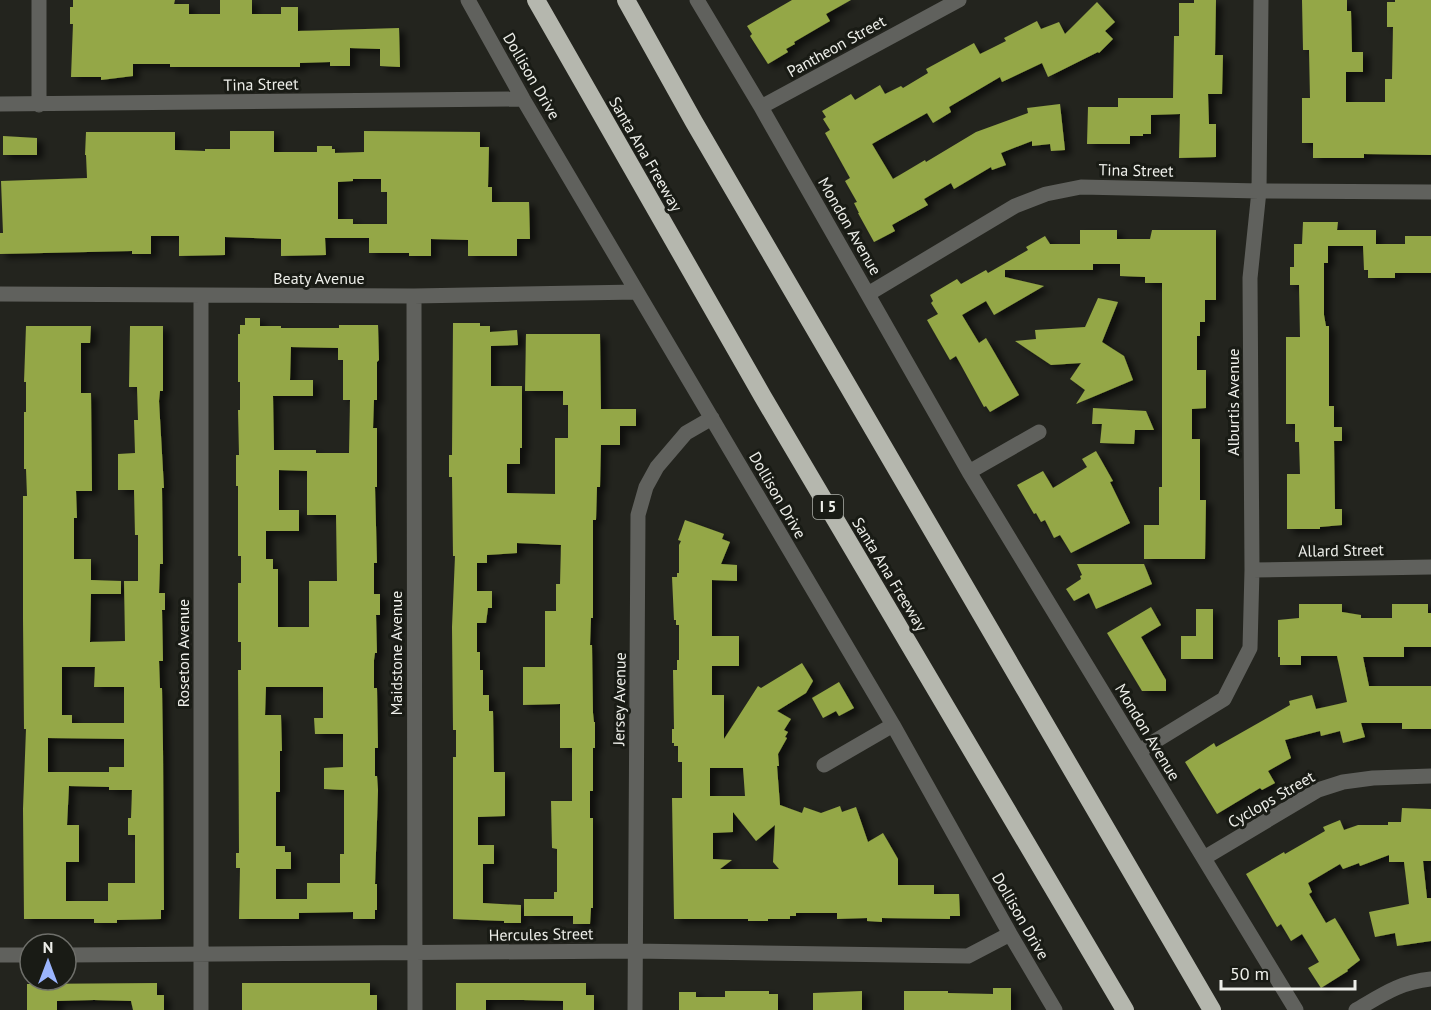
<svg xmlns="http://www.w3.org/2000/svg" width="1431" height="1010" font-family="'PT Sans',sans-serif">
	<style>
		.building { fill: #94a746; fill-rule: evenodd; filter: url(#shadow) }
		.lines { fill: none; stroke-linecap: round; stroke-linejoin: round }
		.street { stroke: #60615d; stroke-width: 15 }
		.highway { stroke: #b5b7ae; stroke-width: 18 }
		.labels { text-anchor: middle; stroke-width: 6; stroke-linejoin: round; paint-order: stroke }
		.shield { fill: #191b15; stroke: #adafa9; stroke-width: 1.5 }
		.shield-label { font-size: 15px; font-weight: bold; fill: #edeee9 }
		.street-label { font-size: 16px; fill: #edeee9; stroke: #191b15 }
	</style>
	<defs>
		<filter id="shadow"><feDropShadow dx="6" dy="4" stdDeviation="3" flood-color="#0009"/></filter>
	</defs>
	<rect width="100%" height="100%" fill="#23241e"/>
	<path class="building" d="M73 0H175L174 4H189V14H220V0H252V14H281V7H298V31L399 28 400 67 380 66V49L350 48V66H330V62L300 63V67H170V64H133V76L101 80V77H71L73 24H70V7H73Z
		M792 0H851L826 14 830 21 794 42 795 44 786 49 788 52 768 64 750 36 752 34 747 26Z
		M1194 0H1216L1215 55H1223L1222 94H1208L1209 124H1216V157L1179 158 1180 114 1151 115V134H1143V136H1130V144H1087L1088 107H1118V98H1173L1174 36H1179V3H1194Z
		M1302 0H1347V11H1351L1352 52H1363V72H1346V102H1385V79H1392L1393 27H1387V2H1395V0H1431V155L1364 154V158H1313V143H1302V98H1310L1309 50H1303Z
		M1097 2 1115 22 1105 31 1113 39 1099 53 1098 52 1048 77 1042 63 1002 82 1000 77 949 107 951 112 933 123 927 113 872 144 893 179 925 160 926 162 976 132 1028 113 1027 108 1060 104 1065 150 1051 151 1050 144 1032 146V141L1001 153 1006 165 992 170 991 167 954 189 951 183 924 199 928 205 892 225 895 231 874 242 858 213H859L854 203 857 202 845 181 850 178 825 133 830 130 823 119 826 117 822 111 851 94 855 100 880 85 885 94 901 86 903 88 928 73 926 69 974 43 980 54 1006 41 1004 38 1037 21 1041 29 1059 22 1065 34Z
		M230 131H274V152H317V146H332V149H335V153L364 152V131L480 132V147H489L488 187H492V202H529L530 239H517V256H468V240L431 239V256H409V253H369V238H325L326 255 281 256V239L225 237V255L179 256V236H151V254H132V251L0 254V233H3L1 181 87 178 86 155H85L86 132H175V150L205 151V149H230ZM353 179H381V192H387V224H353V219H338V182L353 181Z
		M3 136 37 138V155H3Z
		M1303 222H1338L1337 230H1376V244H1405V236H1431V273H1395V278H1368V270H1364L1363 246H1328V263H1324V315L1326 326H1329V406H1334V427H1342V441H1334L1335 509H1342V525L1320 527V529H1287V474H1300L1299 442H1295V424H1286V337H1300L1299 285H1290V267H1294V244H1302Z
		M1080 230H1117V239H1150L1152 230H1216V300H1205V322H1200V336H1197V370H1206V408L1192 409V439H1200V500H1206L1205 559H1144V525H1159V487H1162V283H1145V277L1120 276V264H1093V270H1005V277L1044 286 994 315 986 301 962 315 979 343 986 338 1019 395 990 412 986 406 984 407 956 356 950 360 927 320 938 314 931 303 933 301 930 295 957 279 961 284 986 270 988 273 1028 250 1026 247 1045 236 1050 244H1080Z
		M1098 298 1118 302 1102 342 1124 356 1133 380 1076 404 1085 390 1070 379 1081 363 1051 365 1015 341 1036 339 1035 330 1085 327Z
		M245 318H260V326H281V328H339V325H378L379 360 377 362V400H374L373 428H377V487H375L377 563H374V594H380V615H376L377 653H375L374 660V688H377L378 748H375V776H377L378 790 375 884H377V910H375V919H353V912L299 913V919H239L240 868H236V853H239L238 670H241V642H238V583H241V556H238V486H236V455H239L238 410H240V382H238V334H240V325H245ZM291 347 338 348V360H343V400H350L349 453H316V450H274L273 396H313V380H290ZM279 470 307 471V515H336L337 581H309V627H278V569H273V559H266V531H299V510H279ZM266 687H323V718H314L315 734H343V767L324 768V789L344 790V854H340V883H307V899H276V869H291V852H285V846H276V792H280V751H282L281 715H265Z
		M453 323H480V326H490V332L517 330 518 345 491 346V386H522V448H520V464H507V493L555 494V438H568V405H563V391H525L526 334H600L601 409H636V426H620V445H601L600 487H597L596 520H593V618H591L590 645H592L593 713 594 722H595V748H593V791H590V818H593V908H591L590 924H573V916H524V899H554V892H557V849L552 848 551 801H572V748H560V704L523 705V667H545V611H556V584H560L561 545 517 543V553L487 555V563H477V591H492V608H488L486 623H477V652H480V670H483V695H489V711H493L494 772H505V816L478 817V845H494V864H483V903L521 905V923H504V921L453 919V757H456V730H453L452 627 455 556H453L452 477H449V455H452Z
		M26 326H91L90 343H81V393H91L92 491H76L77 518H74V559H91V580L121 581V594H91L90 642 125 641 124 581H138V535H135L134 490H118V454L135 453 134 420H138L137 387H129L130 326H163V391H160L159 401 164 488H162L163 564H160L159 593H165V610H162L163 661H159L160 688H162L163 748 164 910H161V919L117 920V923H94V919H24L23 809 26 729H24L23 619V496H27L26 469H24V412H26V382H24ZM62 667H95L94 687H124V723H72V715H62ZM48 738 124 739V767H109V772H48ZM69 786 109 787V790H132L131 818H128V835H135V883H108V901H66V862H79V825H67Z
		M1093 408 1146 411 1154 430H1135L1134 444 1100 443 1102 424H1092Z
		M1096 451 1113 481 1110 482 1130 523 1071 553 1060 535 1054 538 1045 520 1041 522 1036 513 1034 514 1017 485 1043 471 1053 488 1087 467 1082 459Z
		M685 520 724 534 722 539 730 542 721 564 737 565V581L712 580V636H739V666H712V695H724V739L758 686 761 688 802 663 813 681 806 693 777 711 791 719 784 730 788 732 785 737 787 738 778 754 779 766H777L780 805 802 813 804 807 821 813 840 806 842 812 856 807 868 842 883 833 898 859V885H934V894H959L960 916H950V919L882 918V922L867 921V918L837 919V913H796V916H790V919H768V921H748V919H674L672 798H682V762H678V746H674V743H672V729H674L673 670H677V660H679V625H676V620H674L672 577H677V573H679V545L681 541 678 540ZM710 768H743L745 796H710ZM733 812 756 841 775 825 773 862 779 869H720L732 860 713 859V833L733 832Z
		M1077 564H1144L1152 584 1096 609 1089 593 1074 601 1066 589 1081 579 1080 576 1082 575Z
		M1299 604H1342V612L1361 615V618H1392V604H1428V613H1431V647H1404V657H1363L1369 686H1431V729H1402V723H1361L1365 737 1343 743 1340 731 1321 736 1320 731 1285 740 1291 758 1268 771 1275 783 1262 790 1260 788 1217 814 1185 762 1214 743 1216 747 1290 705 1289 701 1312 695 1316 709 1347 702 1337 656H1301V665H1280V657H1278V620L1299 618Z
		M1151 607 1161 625 1141 637 1166 680V691H1142L1107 633Z
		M1196 609H1213V659H1181V636H1196Z
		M839 682 854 708 839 716 836 711 823 718 812 698Z
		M1402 808 1431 809V861H1423L1427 898H1431V941L1397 946 1395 933 1375 937 1369 912 1409 904 1404 862H1389V855L1360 866 1359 863 1343 869 1340 864 1308 883 1312 892 1309 894 1326 923 1335 918 1360 960 1347 970 1348 971 1321 988 1308 968 1319 962 1302 934 1291 941 1281 924 1277 927 1246 874 1284 852 1285 854 1325 831 1323 827 1340 820 1344 830 1358 825H1388V822H1401Z
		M157 983V995H164V1010H133L131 1001 94 1000 57 1001V1010H27V984Z
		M242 983H370V995H377V1010H242Z
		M456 983H586V995H594V1010H563V1001L523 1000H486V1010H456Z
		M993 988H1011V1010H904V991H948V993L993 994Z
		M725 991H769V994H778V1010H679V992H696V997H725Z
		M862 991V1010H813V993Z"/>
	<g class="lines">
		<path class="street" d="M39 0V105
			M468 0 523 99 893 725 1010 934 1055 1010
			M697 0 761 107 969 472 1296 1010
			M0 104 523 99
			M761 107 959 0
			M0 294 414 296 637 292
			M868 294 1015 206 1046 194 1081 187 1259 191 1431 192
			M201 296V1010
			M414 296 415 1010
			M969 472 1039 432
			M1252 570 1431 567
			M1139 751 1224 699 1250 648 1252 570 1250 278 1259 191 1261 0
			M824 765 893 725
			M1204 858 1318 790 1343 782 1373 778 1431 776
			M0 955H30
			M66 955 634 951 968 956 1010 934
			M635 1010 638 515 646 487 657 467 686 433 712 418
			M1356 1010C1382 995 1400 982 1431 979"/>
		<path class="highway" d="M536 0 763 397 1125 1010
			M626 0 694 122 1212 1010"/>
	</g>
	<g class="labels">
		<rect class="shield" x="813" y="495" width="30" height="24" rx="4.5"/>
		<g class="shield-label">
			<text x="828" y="512">I 5</text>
		</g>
		<g class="street-label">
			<text transform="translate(836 46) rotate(-29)" y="6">Pantheon Street</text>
			<text transform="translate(532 76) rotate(60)" y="6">Dollison Drive</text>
			<text transform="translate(261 84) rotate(-1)" y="6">Tina Street</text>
			<text transform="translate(646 154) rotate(60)" y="6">Santa Ana Freeway</text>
			<text transform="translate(1136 170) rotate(1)" y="6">Tina Street</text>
			<text transform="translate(850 226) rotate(60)" y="6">Mondon Avenue</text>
			<text x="319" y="284">Beaty Avenue</text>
			<text transform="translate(1233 402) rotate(-90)" y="6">Alburtis Avenue</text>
			<text transform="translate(778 495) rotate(60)" y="6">Dollison Drive</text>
			<text transform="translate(1341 550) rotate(-1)" y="6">Allard Street</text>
			<text transform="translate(890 574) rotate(59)" y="6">Santa Ana Freeway</text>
			<text transform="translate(183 653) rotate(-90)" y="6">Roseton Avenue</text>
			<text transform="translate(396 653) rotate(-90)" y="6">Maidstone Avenue</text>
			<text transform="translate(619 699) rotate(-89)" y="6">Jersey Avenue</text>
			<text transform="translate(1148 732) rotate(59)" y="6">Mondon Avenue</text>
			<text transform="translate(1271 799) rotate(-30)" y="6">Cyclops Street</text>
			<text transform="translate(1021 916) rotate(60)" y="6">Dollison Drive</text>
			<text transform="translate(541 934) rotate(-1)" y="6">Hercules Street</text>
		</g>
	</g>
	<g transform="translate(48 962)"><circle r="28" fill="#191b15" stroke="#6e6f6a" stroke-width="1.5"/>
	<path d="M0-4.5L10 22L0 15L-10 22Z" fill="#9bb5fd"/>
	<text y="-9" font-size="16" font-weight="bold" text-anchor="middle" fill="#edeee9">N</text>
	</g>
	<path d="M1221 980v9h134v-9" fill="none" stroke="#edeee9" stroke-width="3"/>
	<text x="1230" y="980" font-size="18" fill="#edeee9" stroke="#191b15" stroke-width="4.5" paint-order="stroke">50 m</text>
</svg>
